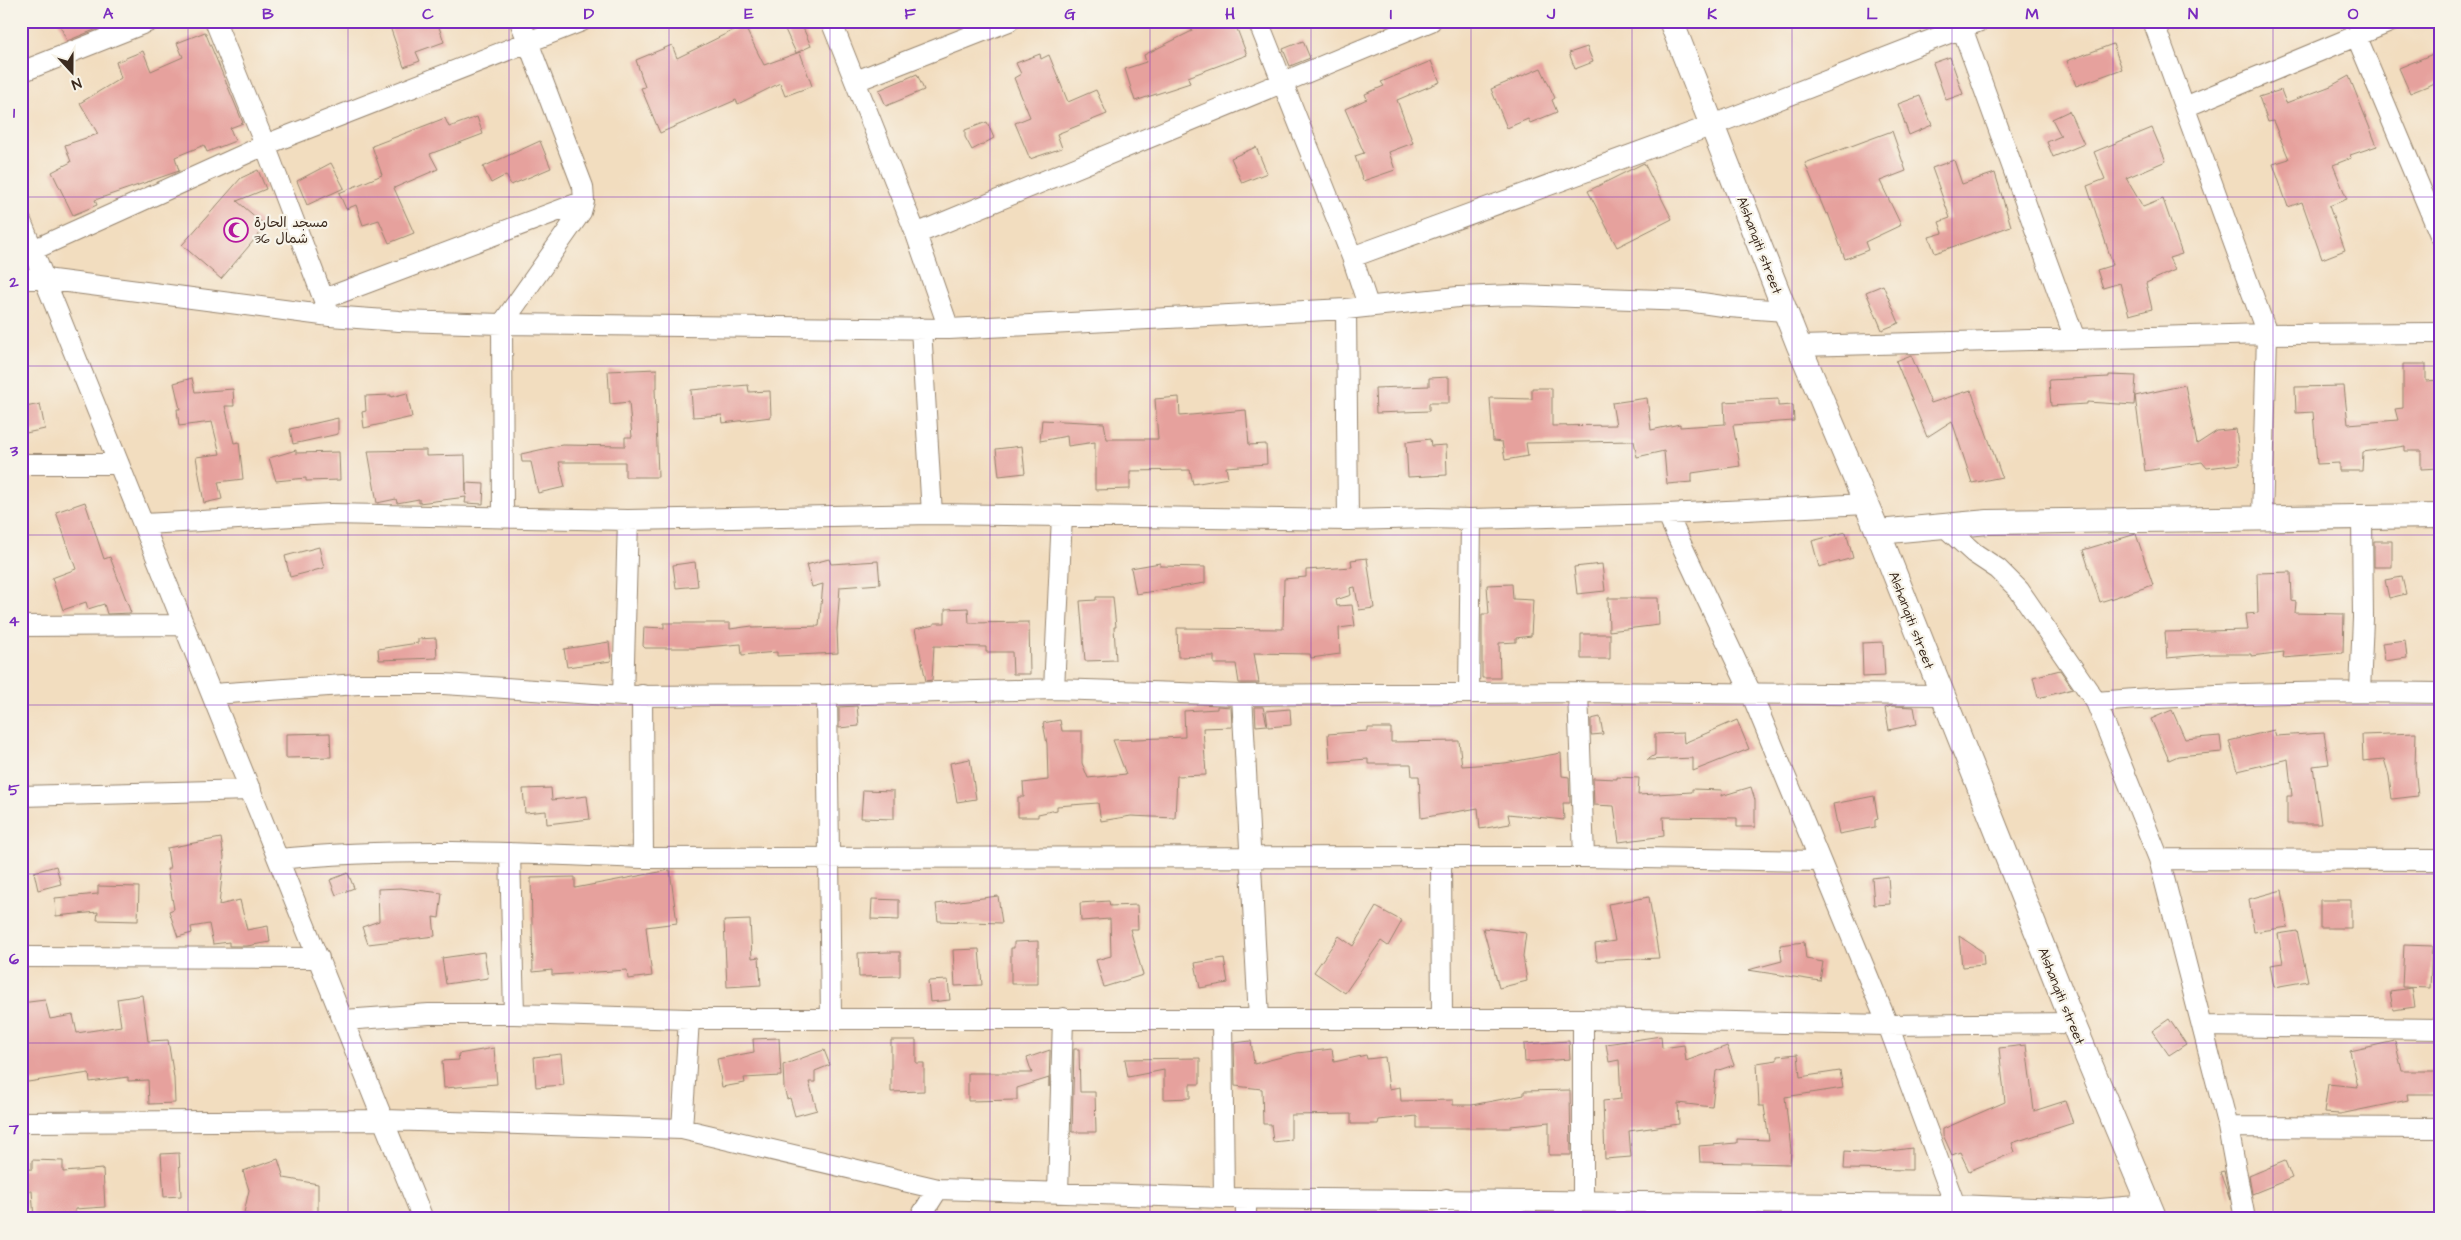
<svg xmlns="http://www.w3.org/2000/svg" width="2461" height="1240" font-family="'Architects Daughter','Playpen Sans Arabic',sans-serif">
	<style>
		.building { fill: #e6a19d }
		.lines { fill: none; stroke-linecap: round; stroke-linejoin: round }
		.minor-casing { stroke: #96846e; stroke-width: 22 }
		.tertiary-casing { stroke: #96846e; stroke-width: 26 }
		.minor { stroke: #fff; stroke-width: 20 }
		.tertiary { stroke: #fff; stroke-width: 24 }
		.grid { fill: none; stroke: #7b2cbf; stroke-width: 1; stroke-opacity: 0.55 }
		.labels { text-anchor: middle; stroke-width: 4.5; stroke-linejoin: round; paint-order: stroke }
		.poi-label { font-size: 14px; fill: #3b2a1e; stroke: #f7f3e8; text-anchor: start }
		.street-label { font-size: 14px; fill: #3b2a1e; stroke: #f7f3e8 }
		.neatline { fill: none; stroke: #7b2cbf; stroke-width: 2 }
		.grid-label { font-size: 16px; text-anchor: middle; font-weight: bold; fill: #7b2cbf }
	</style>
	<rect width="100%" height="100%" fill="#f7f3e8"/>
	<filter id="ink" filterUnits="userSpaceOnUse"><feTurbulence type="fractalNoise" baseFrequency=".02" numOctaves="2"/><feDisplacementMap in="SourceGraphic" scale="10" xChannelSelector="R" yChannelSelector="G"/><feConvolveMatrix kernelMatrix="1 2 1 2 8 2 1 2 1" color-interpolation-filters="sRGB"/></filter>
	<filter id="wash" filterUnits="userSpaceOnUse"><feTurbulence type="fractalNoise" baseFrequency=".0096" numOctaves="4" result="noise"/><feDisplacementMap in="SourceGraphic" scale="20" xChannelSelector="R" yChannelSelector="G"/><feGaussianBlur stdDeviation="1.12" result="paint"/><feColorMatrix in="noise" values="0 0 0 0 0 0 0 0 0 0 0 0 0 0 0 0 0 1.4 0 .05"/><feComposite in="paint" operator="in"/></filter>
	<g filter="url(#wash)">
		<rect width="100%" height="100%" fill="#f2ddbf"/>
		<g id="blocks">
			<path class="building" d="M58 21H117L67 41Z
				M388 21H437L444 42 416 52 420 61 404 67Z
				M781 21H800L811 46 796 53Z
				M1188 21H1234L1247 55 1188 77 1190 83 1135 101 1125 69 1146 62 1144 55 1192 31Z
				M744 25 764 65 800 52 812 86 785 96 780 83 738 104 736 100 660 133 641 88 645 87 636 60 672 45 677 58Z
				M205 32 243 123 230 128 235 141 207 152 204 145 175 157 179 171 95 200 97 205 73 215 52 172 71 162 65 145 98 134 80 103 121 78 116 62 143 51 151 71 183 57 177 43Z
				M1303 41 1310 58 1290 66 1283 49Z
				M2113 44 2122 69 2076 86 2067 61Z
				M1587 47 1593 62 1575 69 1569 53Z
				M2440 51V81L2410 93 2399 68Z
				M1040 54 1041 59 1049 55 1068 102 1096 90 1107 114 1057 134 1062 148 1030 159 1015 123 1030 117 1014 78 1021 74 1016 63Z
				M1950 57 1963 94 1946 100 1933 63Z
				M1431 61 1440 82 1397 100 1413 143 1389 152 1395 170 1363 181 1355 156 1364 153 1345 109 1367 99 1365 94 1384 86 1381 82Z
				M1541 68 1555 98 1552 100 1557 112 1530 123 1528 119 1507 128 1491 89Z
				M917 74 924 90 886 106 879 90Z
				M2349 76 2377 146 2350 155 2351 158 2333 165 2347 199 2329 206 2345 250 2322 259 2302 202 2288 207 2273 164 2289 159 2273 121 2268 122 2259 97 2281 90 2286 103 2331 86Z
				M1920 96 1932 125 1909 135 1898 104Z
				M2069 111 2084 144 2053 157 2047 142 2061 136 2052 119Z
				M477 117 483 134 430 154 438 169 394 188 414 233 389 243 379 220 363 225 356 205 346 209 339 193 382 175 372 146 445 118 449 127Z
				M987 122 994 138 972 150 965 137V130Z
				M2152 128 2166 161 2126 178 2143 207 2163 199 2182 254 2169 258 2175 270 2146 283 2152 309 2129 315 2120 283 2103 288 2097 270 2113 265 2087 186 2105 179 2094 152Z
				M1892 131 1906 171 1880 181 1901 225 1865 242 1868 250 1845 259 1828 213 1826 214 1805 163Z
				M540 141 551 168 511 185 506 175 491 183 483 167Z
				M1256 147 1267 173 1242 183 1231 158Z
				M1954 160 1962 184 1995 173 2011 226 1935 253 1929 237 1943 233 1939 222 1950 218 1932 168Z
				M331 163 344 188 307 205 297 181Z
				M1644 163 1672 219 1617 247 1588 191Z
				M258 170 266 189 237 201 266 226 221 279 182 245 241 178Z
				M1883 285 1899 323 1882 330 1866 292Z
				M1911 355 1931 403 1971 390 2002 477 1972 483 1952 421 1927 437 1896 361Z
				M2403 364H2426V381L2440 380V468L2421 469V451H2405V446L2363 452 2362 471H2339V463L2317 464 2313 412 2296 413 2295 387 2344 386 2348 424 2398 420 2395 409 2403 408Z
				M657 369V388H655L658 477H625V462H559L565 487 538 493 531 462H522L521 454 562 445 625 446V437H632L629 402 610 404 608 371Z
				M2109 375 2136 376 2134 405 2087 402V404L2051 406 2049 380 2109 377Z
				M1449 377V403H1429V411L1376 413 1375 388 1429 386V378Z
				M192 378 195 392 233 389 234 406H225L234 443 239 442 243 479 218 482 222 499 204 503 196 457 220 454 212 422 179 426 177 409H180L174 383Z
				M748 385 749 392 770 391 771 417 723 423 722 415 693 417 691 390Z
				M2185 385 2197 444 2217 431 2236 429 2240 464 2207 468 2202 462 2145 471 2135 396Z
				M1532 388H1552V426L1616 425 1612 403 1647 398 1651 430 1680 424V427L1725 424 1724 402 1778 399V406L1793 405 1794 421 1733 425 1740 466 1692 473V482L1667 484 1664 451 1637 457 1634 441 1526 443 1528 456 1505 460 1502 442 1493 441 1490 398 1532 399Z
				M407 393 412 417 364 428 362 412 366 411 365 396 391 395V397Z
				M1179 397 1180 416 1246 410 1249 445 1266 444 1267 464 1226 467 1228 478 1193 484 1190 470 1130 471V489L1095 490V442L1068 446 1067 436 1040 441 1042 420 1104 423 1107 439H1158L1155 399Z
				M40 404 45 429 26 433 21 408Z
				M338 418V434L293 444 290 429Z
				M1430 439 1431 446 1446 445 1447 475 1408 477 1406 442Z
				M1022 446 1025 473 999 476 996 449Z
				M296 450V453L339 452 340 480 306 481V478L276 481 269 458Z
				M426 450V456L465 455 466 495V483L484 484 483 504 465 503 466 497 419 503V499L397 503 396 499 377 503 368 451Z
				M85 502 104 559 110 557 131 613 107 614 104 604 88 609 86 602 63 610 52 578 76 569 56 512Z
				M1846 532 1853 558 1819 567 1812 541Z
				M2136 534 2153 585 2100 602 2083 550Z
				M2374 541H2392V567H2374Z
				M319 547 324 568 290 577 285 556Z
				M1367 558 1374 608 1359 610 1355 587 1350 588 1351 595 1336 600 1337 606 1352 605 1355 626 1339 628 1340 654 1311 658 1310 654 1254 653 1259 683H1239L1236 664H1214V656L1178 657 1177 628 1283 629 1284 579 1306 577V570L1352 567 1351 560Z
				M829 559 831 564 878 561 880 584 840 587 837 630 838 653 777 656V652L742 655 741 644 693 648H645L643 646 644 627 664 628V623H730V629L752 626V628L819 626 823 584 812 587 806 565Z
				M695 562 698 586 676 588 673 565Z
				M1160 563V566L1205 567V583L1136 594 1131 568Z
				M1602 564 1605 591 1577 594 1574 567Z
				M2291 572 2292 601 2296 602 2295 613 2344 614 2343 653 2283 658 2284 652 2251 656V654H2212L2167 658 2165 632 2248 630 2246 614 2258 613 2257 573Z
				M2402 577 2406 594 2389 598 2385 580Z
				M1512 584 1513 599 1533 600 1531 636 1516 638V642L1499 643 1500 678H1482V614H1489L1487 585Z
				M1096 597H1113L1116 627H1114L1116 660 1085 661 1080 601 1096 600Z
				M1608 598H1658L1659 625 1609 631Z
				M968 608 969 623 1029 622 1030 674H1013L1012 652H986V647L934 646 932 680 926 681 915 629 934 625V623H945V609Z
				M1581 634H1610V659H1581Z
				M436 638 437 658 379 660 378 649 418 643V639Z
				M2405 640 2407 658 2385 661 2382 643Z
				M609 642 611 661 567 667 564 649Z
				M1883 642 1885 676 1863 677 1862 643Z
				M2060 670 2073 689 2038 698 2033 677Z
				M857 706 859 726 839 728V707Z
				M1217 706 1231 707 1232 727 1203 728 1206 775 1177 776 1175 818 1131 816 1101 821 1098 803 1057 806V810L1038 814V817H1018V797H1024L1023 783 1048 780 1047 744 1043 723 1060 720 1062 731H1082V763L1088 778 1126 774 1113 740 1185 737 1184 711 1217 709Z
				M1891 706 1914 707 1917 724 1889 730 1885 708Z
				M1255 707H1263L1267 725 1256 726Z
				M1290 709 1291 725 1268 727 1266 711Z
				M2172 710 2185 739 2220 736 2222 752 2178 756 2169 760 2151 719Z
				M1600 717 1603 734 1591 735V719Z
				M1737 720 1749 749 1693 771V758L1647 760 1655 755V734L1683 733 1684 743Z
				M1368 728H1391V742L1459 741 1462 766 1505 763 1561 753 1562 776 1569 777 1570 803H1563L1564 820 1508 814 1510 824 1480 829 1478 808 1421 818 1419 776H1412L1411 764H1368V759L1330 762 1328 734 1368 731Z
				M2274 730 2276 736 2324 733 2329 764 2313 766 2321 824H2287V796H2292L2288 759 2238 771 2229 741Z
				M330 733 331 757 286 758V734Z
				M2416 733 2415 767 2418 796 2392 799 2389 776 2384 759 2363 761 2362 735Z
				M970 759 976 799 957 802 950 763Z
				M1617 777 1639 778 1638 795 1692 792V789L1722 790 1721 796 1751 787 1755 800V827H1737V818L1663 817 1664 836 1619 842 1614 806 1594 805 1593 778 1617 779Z
				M551 788 552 800 587 796 590 819 547 824 546 811 525 813 523 789Z
				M863 790 894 791V819L861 818Z
				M1874 796 1878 819 1875 820V827L1839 834 1833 804Z
				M221 838 224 857 219 905 240 900 247 930 268 926 270 942 247 946H229V942L213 944 209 924 191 927 192 933 178 937 169 911 174 909 167 869H170L167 848Z
				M56 866 61 884 38 890 34 872Z
				M670 870 677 923 646 927 652 976 628 979 627 970 552 975V970L533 972 531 878 575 877V888Z
				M348 873 354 888 336 895 330 880Z
				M1888 876 1890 904 1874 905 1872 878Z
				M98 886 139 887 138 921 97 920 98 912 56 916 55 898 98 894Z
				M401 888 442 893 439 918 433 917 435 936 368 944 362 927 379 921 378 889Z
				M2282 890 2288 927 2254 932 2249 899Z
				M998 896 1002 923 938 921 936 904Z
				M1649 897 1659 958 1597 961 1595 944 1615 941 1608 904Z
				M872 899 899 900V920L871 919Z
				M2320 900H2351V928H2320Z
				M1109 901 1110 906 1137 905 1138 929H1130L1143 975 1104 987 1096 960 1111 956 1110 919 1081 921 1080 903Z
				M1376 907 1402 921 1388 946 1381 941 1345 993 1314 972 1339 936 1353 946Z
				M750 920 752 958 759 957 761 985 727 987 724 921Z
				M1483 928 1526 933 1523 956 1527 981 1499 988Z
				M2297 931 2308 981 2274 987 2270 965 2283 963 2278 934Z
				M1959 936 1983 952 1984 965 1962 967Z
				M1038 941V984H1011V948H1014V942Z
				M1804 942 1806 959 1823 962 1820 981 1748 970 1782 961 1780 945Z
				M2404 945 2432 946 2430 988 2402 987Z
				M979 949 982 985 955 986 953 950Z
				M484 952 488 978 446 984 442 958Z
				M889 952H900V976L859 977 858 953Z
				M1224 958 1228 983 1200 988 1195 963Z
				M948 980 950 1000 930 1002 928 981Z
				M2412 988 2415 1007 2393 1010 2390 991Z
				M142 995 148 1041 168 1040 174 1078 175 1103 149 1104 148 1080 128 1081V1077L90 1082 89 1073 21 1083V1003L45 1000 50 1019 73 1015 77 1033 121 1026 117 999Z
				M2169 1019 2186 1044 2169 1055 2152 1031Z
				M1661 1036 1662 1048 1684 1045 1686 1061 1727 1046 1734 1065 1716 1071 1712 1107 1678 1103 1679 1124 1629 1131 1631 1157 1605 1159 1603 1101 1621 1099 1619 1060 1609 1062 1606 1044Z
				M779 1038 781 1076 744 1078 745 1083 722 1087 717 1059 754 1052 753 1039Z
				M891 1040H916V1063H924V1091L891 1092Z
				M1251 1041 1254 1064 1297 1053 1332 1049 1334 1062 1366 1055 1367 1059 1385 1057 1389 1089 1400 1087 1401 1101 1453 1100V1105H1472L1524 1095V1091L1570 1090 1571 1155H1549V1122L1511 1126V1128H1417V1116L1379 1120 1378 1124H1351V1114L1291 1115V1140L1273 1142 1271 1124H1263L1262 1089 1235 1086 1234 1043Z
				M1569 1041 1570 1059 1525 1062 1524 1044Z
				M2395 1041 2402 1071H2440V1094H2407L2408 1100 2340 1114 2324 1113 2328 1084 2358 1087 2350 1051Z
				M2026 1045 2034 1111 2065 1101 2073 1123 2012 1143 2015 1152 1969 1171 1960 1152 1952 1155 1943 1135V1129L2005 1102 1999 1048Z
				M494 1048 497 1084 444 1088 442 1061 459 1060 458 1054Z
				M1074 1049H1079L1080 1092H1095L1096 1132H1072Z
				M824 1050 830 1065 815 1071V1082H809L817 1110 795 1116 790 1098 787 1099 784 1088 783 1065Z
				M1050 1050 1049 1087V1078L1017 1088V1100L968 1101V1073H1032L1027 1058Z
				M561 1054 564 1085 536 1087 534 1057Z
				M1798 1054 1800 1077 1840 1071 1843 1088 1785 1097 1791 1150 1790 1164 1700 1162 1699 1146 1737 1143V1139L1769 1140 1764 1106H1759L1757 1063 1777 1060V1056Z
				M1200 1058V1084H1190V1098L1164 1099V1070L1128 1077 1125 1059Z
				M1912 1148V1170L1844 1169 1845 1151 1874 1153Z
				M179 1153 181 1196 164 1197 161 1154Z
				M278 1159 284 1178 318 1184V1219H265L244 1213 249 1190 243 1171Z
				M32 1160 63 1161V1172L103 1169 105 1207 75 1209V1219H34L32 1191H21V1170L32 1169Z
				M2285 1161 2292 1178 2252 1194 2249 1176Z
				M2224 1171 2230 1200 2220 1172Z"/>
		</g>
	</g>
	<g filter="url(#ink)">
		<use href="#blocks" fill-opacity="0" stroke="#96846e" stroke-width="1"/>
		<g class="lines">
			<g class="minor-casing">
				<path id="minor" d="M215 21 265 145 330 316
					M831 21 916 234 949 329
					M1258 21 1352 257 1368 305
					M2153 21 2267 334 2262 519
					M1962 28 2075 339
					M2356 35 2440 235
					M21 72 150 21
					M856 81 1009 21
					M2185 107 2392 21
					M21 221 423 1219
					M916 234 1431 21
					M33 250 265 145 582 21
					M1352 257 1713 125 1980 21
					M21 279H45L330 316 399 321 502 324 949 329 1346 309 1458 297 1515 295 1688 301 1729 307 1785 311
					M324 299 584 201
					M1346 309 1348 520
					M921 328 932 514
					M1799 346 2267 334 2440 333
					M21 464H119
					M1667 514 1751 693 1888 1025 1955 1205
					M503 518 502 324 581 212 584 201 583 187 520 21
					M144 524 331 514 628 520 932 514 1348 520 1429 518 1471 519 1667 514 1866 504
					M1943 525 1974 553 1998 569 2019 590 2096 702 2159 859 2228 1127 2245 1219
					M21 626 184 625
					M1054 689 1062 516
					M1578 692 1584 857
					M2360 692 2363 618 2362 517
					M1469 693 1471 519
					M213 694 358 684H444L623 696 827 695 1054 689 1242 695 1578 692 1941 695
					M642 695 643 858
					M827 695 831 1018
					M1242 695 1259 1019
					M623 696 628 520
					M2096 702C2210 693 2325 691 2440 693
					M21 796 251 790
					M510 853 514 1014
					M1441 857 1442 1019
					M279 859C400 847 522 853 643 858L1584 857 1820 861
					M2159 859 2440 860
					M21 957 319 958
					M1222 1019 1224 1198
					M344 1020 429 1014H514L689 1019H1583L1888 1025 2073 1023
					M2203 1026 2440 1029
					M21 1122 385 1120 682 1129 938 1189 1224 1198 1955 1205 2088 1210 2149 1205
					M2228 1127 2440 1128
					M682 1129 689 1019
					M1058 1193 1063 1018
					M1583 1201V1019
					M919 1219 938 1189
					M1246 1219V1198
					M1445 1219 1446 1199"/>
			</g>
			<g class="tertiary-casing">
				<path id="tertiary" d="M1671 21 1799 346 1878 532 2073 1023 2155 1219
					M1878 532 1988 522 2440 516"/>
			</g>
			<use href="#minor" class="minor"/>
			<use href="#tertiary" class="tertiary"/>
		</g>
	</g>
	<path class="grid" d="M188 21V1219M348 21V1219M509 21V1219M669 21V1219M830 21V1219M990 21V1219M1150 21V1219M1311 21V1219M1471 21V1219M1632 21V1219M1792 21V1219M1952 21V1219M2113 21V1219M2273 21V1219M21 197H2440M21 366H2440M21 535H2440M21 705H2440M21 874H2440M21 1043H2440"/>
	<defs>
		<g id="mosque-ring" transform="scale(1.25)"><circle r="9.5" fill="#f7f3e8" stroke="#b5179e" stroke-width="1.5"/><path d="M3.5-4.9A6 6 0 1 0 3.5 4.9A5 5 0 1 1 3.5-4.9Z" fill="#b5179e"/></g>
	</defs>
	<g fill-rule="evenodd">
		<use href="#mosque-ring" x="236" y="230"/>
	</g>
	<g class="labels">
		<g class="poi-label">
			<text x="254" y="227">مسجد الحارة<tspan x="254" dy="16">36 شمال</tspan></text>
		</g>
		<g class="street-label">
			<text transform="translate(1760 245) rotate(69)" y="5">Alshanqiti street</text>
			<text transform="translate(1912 620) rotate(69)" y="5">Alshanqiti street</text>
			<text transform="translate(2062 996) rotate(68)" y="5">Alshanqiti street</text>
		</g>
	</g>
	<rect width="2461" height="1240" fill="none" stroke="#f7f3e8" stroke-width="55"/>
	<g transform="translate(72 72) rotate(159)" stroke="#f7f3e8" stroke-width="4" paint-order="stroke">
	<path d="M0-4L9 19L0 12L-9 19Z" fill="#3b2a1e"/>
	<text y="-8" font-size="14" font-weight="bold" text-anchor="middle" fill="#3b2a1e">N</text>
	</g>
	<rect x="28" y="28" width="2406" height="1184" class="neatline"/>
	<g class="grid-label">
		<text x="108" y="19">A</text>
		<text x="268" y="19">B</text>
		<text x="428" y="19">C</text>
		<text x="589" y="19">D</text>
		<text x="749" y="19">E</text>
		<text x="910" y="19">F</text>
		<text x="1070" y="19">G</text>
		<text x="1230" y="19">H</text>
		<text x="1391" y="19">I</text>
		<text x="1551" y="19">J</text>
		<text x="1712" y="19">K</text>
		<text x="1872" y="19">L</text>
		<text x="2032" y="19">M</text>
		<text x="2193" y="19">N</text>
		<text x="2353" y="19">O</text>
		<text x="14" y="118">1</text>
		<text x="14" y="287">2</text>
		<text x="14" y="456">3</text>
		<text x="14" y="626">4</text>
		<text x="14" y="795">5</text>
		<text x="14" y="964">6</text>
		<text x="14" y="1134">7</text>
	</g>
</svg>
